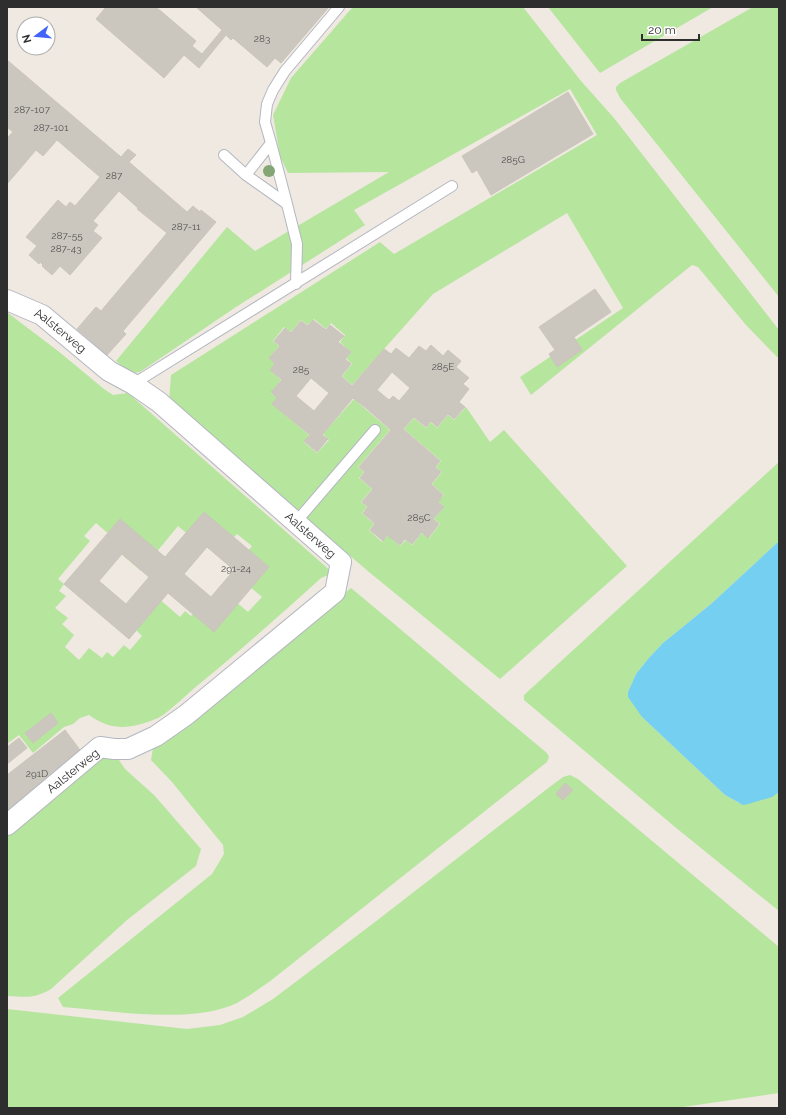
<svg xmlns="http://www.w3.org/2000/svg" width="786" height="1115" font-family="Raleway,sans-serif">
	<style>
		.green { fill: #b6e59e; fill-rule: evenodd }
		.water { fill: #75cff0 }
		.building { fill: #cbc7bf; stroke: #cbc5ba; fill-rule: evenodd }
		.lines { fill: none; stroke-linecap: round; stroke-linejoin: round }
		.service-casing { stroke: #b4b7c1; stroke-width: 12 }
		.minor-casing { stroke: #b4b7c1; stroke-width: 22 }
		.service { stroke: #fff; stroke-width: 10 }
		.minor { stroke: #fff; stroke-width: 20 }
		.tree { fill: #84a574 }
		.labels { text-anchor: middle; stroke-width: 3; stroke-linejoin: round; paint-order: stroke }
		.number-label { font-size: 10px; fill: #555452 }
		.street-label { font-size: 12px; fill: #2e2e2e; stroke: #fff }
	</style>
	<rect width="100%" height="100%" fill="#efe9e1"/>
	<path class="green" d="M354 7H523L581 81 614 118 779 330V359L746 325 698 267 692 265 531 395 520 377 623 308 567 213 433 294 352 385 342 376 352 364 346 358 351 352 340 342 345 335 331 323 326 329 314 319 308 325 301 320 291 332 284 327 273 341 279 346 269 358 275 364 270 370 281 380 271 393 277 398 272 404 309 435 304 442 317 453 329 440 323 434 354 399 390 430 358 467 364 472 359 478 372 489 361 502 367 507 362 513 374 524 369 530 382 542 388 535 400 546 406 540 412 545 422 533 429 538 440 524 434 519 444 507 438 501 444 495 432 484 442 472 436 467 441 461 404 429 414 418 426 428 431 422 437 428 448 415 454 420 466 407 490 442 504 430 627 566 500 679 369 572 169 401 171 375 380 242 394 254 597 135 570 89 354 210 365 225 233 309 140 372 131 373 116 361 227 227 255 251 389 172 288 173 280 156 273 115 291 78 351 9Z
		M548 7H713L600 73Z
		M753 7H779V297L620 98 616 90V87L620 83Z
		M8 313 58 351 104 389 113 395 128 393 333 573 321 578C280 615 240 651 198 685 188 693 167 714 158 718 131 729 113 732 89 715L80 718 73 724 64 727 33 753 19 735 7 744V314ZM96 523 110 535 106 541 141 571 178 526 197 542 231 540 237 534 252 546 247 552 250 587 262 597 248 612 236 602 196 610 191 616 185 611 180 617 143 585 141 613 147 618 136 630 142 636 130 650 124 645 113 657 107 652 102 658 89 648 79 660 65 647 74 635 62 624 68 618 55 608 66 596 59 591 64 584 58 579 90 541 84 536Z
		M779 462V541L711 604 663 643 648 659 636 674 628 692 642 717 725 795 739 803 771 797 779 792V911L675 827 524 700V695Z
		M351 588C417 642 481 699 547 753L549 757 547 762 269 982C257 990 244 1000 230 1006 184 1023 112 1011 63 1007L58 998 212 874 224 854 223 845 172 782 151 760 153 748 298 629Z
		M103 756 117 757 125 769 154 795 201 849 196 866 127 920 51 989C33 999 27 997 7 996V832Z
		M570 775 578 779 779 947V1093L676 1108H7V1009L187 1029 220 1025 243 1017 273 999 375 922 547 789 563 777Z"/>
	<path class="water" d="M779 541V792L772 797 748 804 743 805 725 795 642 717 628 697V692L636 674 648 659 663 643 711 604Z"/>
	<path class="building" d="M106 7H156L196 41 192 46 202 54 222 30 196 7H329L281 63 275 58 267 67 233 38 231 40 226 35 199 68 184 55 164 78 96 19Z
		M7 60 121 157 128 149 136 155 129 162 187 212 193 206 200 212 201 210 216 222 123 331 126 334 107 355 77 329 96 307 101 311 167 233 137 209 138 208 119 191 93 221 98 225 93 231 102 238 70 275 60 266 52 275 42 266 43 265 40 262 39 264 29 255 37 246 26 237 58 200 66 207 70 202 75 206 100 177 57 140 43 156 36 150 7 184V138L13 132 7 127Z
		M568 92 593 134 491 195 477 170 472 173 462 156Z
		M595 289 611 312 555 350 539 327Z
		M313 320 326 330 330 325 344 336 338 342 351 352 345 359 351 364 341 376 352 386 384 349 391 354 396 348 409 358 419 346 426 351 431 345 443 356 448 350 461 361 456 367 469 378 463 384 469 389 459 402 465 407 454 419 448 414 437 427 431 421 426 427 414 417 403 429 440 461 435 467 441 472 431 484 443 495 438 502 444 507 433 519 439 524 428 538 422 532 412 544 405 539 400 545 387 535 383 541 370 530 375 524 363 513 368 507 362 502 373 489 360 478 365 472 359 467 391 430 366 408 353 398 322 435 328 439 317 452 304 441 310 435 272 404 277 398 271 392 282 380 270 370 275 364 269 358 280 346 274 341 285 328 291 333 301 321 308 326ZM392 372 410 388 399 401 393 396 389 400 377 390ZM311 378 329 393 314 411 296 396Z
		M574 337 582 350 557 367 549 354Z
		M204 512 269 567 214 632 168 593 129 639 64 584 120 519 165 557ZM207 547 234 570 211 597 184 574ZM122 554 149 577 126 604 99 581Z
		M51 713 58 723 33 743 25 733Z
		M65 730 83 754 7 813V775Z
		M19 738 27 748 7 764V747Z
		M565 783 573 790 563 800 556 794Z"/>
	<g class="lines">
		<g class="service-casing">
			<path id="service" d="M224 155 246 175 271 143 265 122 267 104 273 90 285 71 339 7
				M246 175 287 204 271 143
				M287 204 297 244 296 284
				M133 384 452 186
				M296 522 375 430"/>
		</g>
		<g class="minor-casing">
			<g id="minor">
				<path id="s1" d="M7 300 42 315 109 371 133 384 159 402 341 562 335 592 186 715 156 736 128 749H114L100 747 7 825"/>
			</g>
		</g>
		<use href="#service" class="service"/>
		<use href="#minor" class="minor"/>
	</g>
	<circle class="tree" cx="269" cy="171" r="6"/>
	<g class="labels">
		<g class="number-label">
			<text x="262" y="42">283</text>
			<text x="32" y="113">287-107</text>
			<text x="51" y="131">287-101</text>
			<text x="513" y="163">285G</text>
			<text x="114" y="179">287</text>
			<text x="186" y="230">287-11</text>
			<text x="67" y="239">287-55</text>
			<text x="66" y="252">287-43</text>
			<text x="443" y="370">285E</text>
			<text x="301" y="373">285</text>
			<text x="419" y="521">285C</text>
			<text x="236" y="572">291-24</text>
			<text x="37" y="777">291D</text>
		</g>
		<g class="street-label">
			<text dy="4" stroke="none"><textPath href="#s1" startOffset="62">Aalsterweg</textPath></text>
			<text dy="4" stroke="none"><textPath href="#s1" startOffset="386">Aalsterweg</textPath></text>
			<text transform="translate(73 771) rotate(-39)" y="4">Aalsterweg</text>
		</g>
	</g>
	<rect width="786" height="1115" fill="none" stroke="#2e2e2e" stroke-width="16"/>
	<g transform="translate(36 36) rotate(254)"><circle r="19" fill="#ffffff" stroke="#ababab"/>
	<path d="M0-3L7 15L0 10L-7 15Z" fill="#4264fb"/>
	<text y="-6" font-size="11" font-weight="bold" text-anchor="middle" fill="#2e2e2e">N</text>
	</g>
	<path d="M642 34v6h57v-6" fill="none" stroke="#2e2e2e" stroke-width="2"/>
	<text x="648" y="34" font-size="12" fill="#2e2e2e" stroke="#ffffff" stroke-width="3" paint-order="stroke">20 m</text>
</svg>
